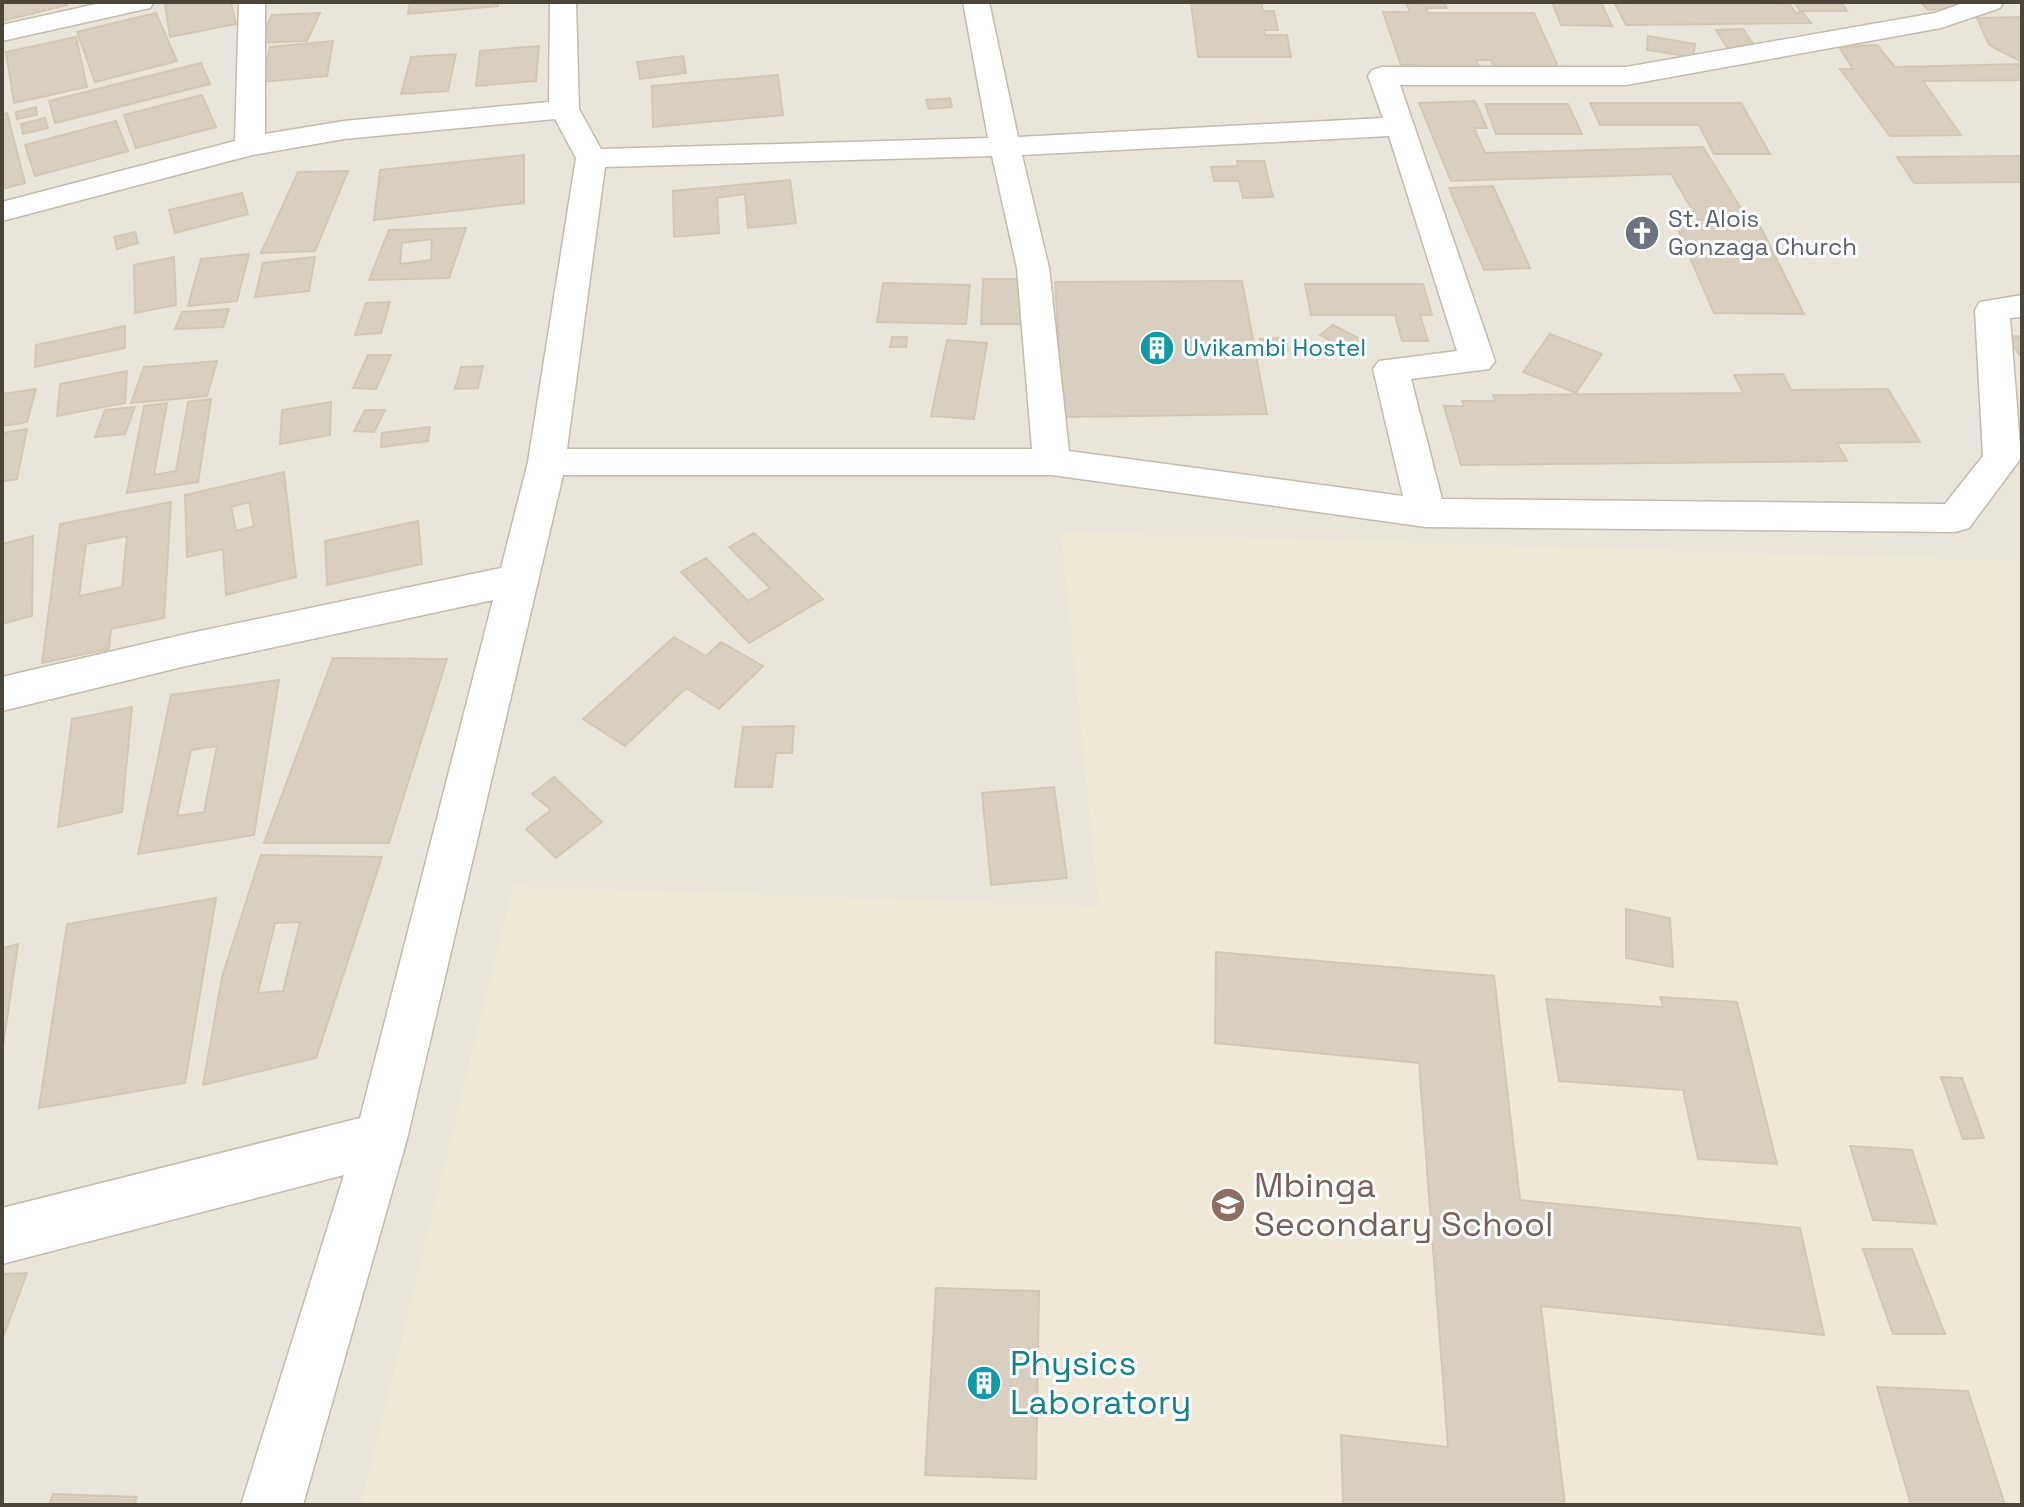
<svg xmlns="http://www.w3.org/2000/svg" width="2024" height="1507" font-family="'Space Grotesk',sans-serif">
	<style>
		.residential { fill: #eae5da }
		.education { fill: #efe8d6 }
		.building { fill: #d8cfc1; stroke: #d3c7b4; stroke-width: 2; fill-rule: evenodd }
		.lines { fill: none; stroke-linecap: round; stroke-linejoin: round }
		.street-casing { stroke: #c2bbae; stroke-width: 3 }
		.street { fill: #fff; fill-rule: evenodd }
		.labels { text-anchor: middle; stroke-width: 6; stroke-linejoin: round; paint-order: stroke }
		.far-worship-label { font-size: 24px; fill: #5b616d; stroke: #fff; text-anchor: start }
		.far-culture-label { font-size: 24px; fill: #0d838f; stroke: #fff; text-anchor: start }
		.near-education-label { font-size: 34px; fill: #785e54; stroke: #fff; text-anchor: start }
		.near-culture-label { font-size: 34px; fill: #0d838f; stroke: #fff; text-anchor: start }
	</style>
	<rect width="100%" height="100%" fill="#f6f3ec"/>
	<path class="residential" d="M2 2H2022V1505H2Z"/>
	<path class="education" d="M1061 532 2022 561V1505H361L513 886 1099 906Z"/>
	<path class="building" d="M2 2H66L67 5 2 21Z
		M176 2H231L236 24 170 37 165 4Z
		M410 2H498V6L408 14Z
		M1191 2H1261L1263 11H1274L1278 30H1264L1265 35H1287L1291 57H1198Z
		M1406 2H1444L1447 8H1426L1428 13H1534L1560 71H1495L1491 60H1476L1481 72H1420L1417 65H1401L1383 12H1410Z
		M1552 2H1601L1612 26 1561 25Z
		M1675 2 1790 4 1796 13H1803L1811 23 1626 25 1615 4Z
		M1794 2H1841L1847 11H1800Z
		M1921 2H1978L1968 7 1928 10Z
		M156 13 177 61 95 82 77 32Z
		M320 13 307 41 258 43 272 15Z
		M2022 17V62L1989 45 1977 18Z
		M1743 29 1756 48 1728 49 1716 30Z
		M1648 36 1695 44 1693 57 1647 50Z
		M76 37 87 87 14 103 6 52Z
		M333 41 327 76 262 82 270 47Z
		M1877 45 1895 67 2022 64V80L1923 81 1961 135 1890 136 1840 69H1853L1839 47Z
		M539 46 536 81 476 86 480 51Z
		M456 54 448 91 401 94 411 57Z
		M683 56 686 73 640 79 637 62Z
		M201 63 210 84 55 123 49 101Z
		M778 75 783 115 653 127 652 86Z
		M202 95 216 127 136 148 124 115Z
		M950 98 952 107 929 109 926 100Z
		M1475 101 1487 128H1474L1485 153 1703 147 1747 218 1698 220 1671 174 1451 181 1419 103Z
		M1590 103H1741L1770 154H1714L1699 125H1600Z
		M1485 104H1568L1582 134H1496Z
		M36 107 37 115 17 119 16 112Z
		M7 113 25 183 2 189V115Z
		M45 118 48 128 23 134 21 124Z
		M116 121 128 151 35 176 25 145Z
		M524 155V203L374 220 380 170Z
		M2022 156V182L1914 183 1897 157Z
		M1237 161H1264L1273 197 1243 198 1239 181H1214L1211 167 1238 166Z
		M348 171 315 251 261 253 298 172Z
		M790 180 796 223 748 228 745 194 717 198 719 233 674 237 673 191Z
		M1493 186 1530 268 1484 270 1449 188Z
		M242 193 248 214 175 233 169 210Z
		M1675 223 1759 224 1804 314 1714 313Z
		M466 228 449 278 369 280 389 230ZM432 239 431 260 400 264 402 243Z
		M135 232 138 243 117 249 114 237Z
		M249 254 237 301 188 306 201 259Z
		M174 257 176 305 135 313 134 265Z
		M315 257 309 291 255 297 263 263Z
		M983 279H1024L1023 324H981Z
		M1242 281 1267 414 1063 417 1055 282Z
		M883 283 970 285 966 324 877 322Z
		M1305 284H1423L1432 315H1420L1428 341H1402L1395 315H1311Z
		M390 302 381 333 355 335 366 303Z
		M229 309 223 327 175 329 182 312Z
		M1333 325 1364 341 1351 352 1320 335Z
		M125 326V348L35 367 36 345Z
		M1550 334 1602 354 1576 393 1523 372Z
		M2022 336V358L2006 337Z
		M892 337H907L906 347H890Z
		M1285 338 1288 350 1262 351 1260 339Z
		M947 340 987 343 974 419 931 416Z
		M368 355H391L376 389 353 388Z
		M217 361 207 396 131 403 144 367Z
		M483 366 478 388 455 389 461 367Z
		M127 371 125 403 57 416 60 384Z
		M1783 374 1791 390 1888 389 1920 442 1837 443 1847 461 1461 465 1444 406H1464L1462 401H1495L1493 395 1743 393 1734 375Z
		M36 389 27 422 2 426V394Z
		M211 399 198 482 127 493 144 406 167 403 154 475 176 471 188 402Z
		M331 402 330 435 280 444 282 410Z
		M135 407 125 434 95 437 105 410Z
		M365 410H385L374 432 354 431Z
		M430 427 428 441 381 447 382 433Z
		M27 429 17 479 2 481V433Z
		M284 472 296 577 226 595 223 549 187 557 185 495ZM249 502 254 526 236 531 231 507Z
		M171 502 164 618 111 629 109 649 42 663 60 524ZM127 536 122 587 79 596 86 544Z
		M418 521 422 564 327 585 325 541Z
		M754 533 823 599 749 643 681 572 706 558 748 601 770 588 729 547Z
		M33 536 32 616 2 624V544Z
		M674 637 706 656 721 642 763 666 719 709 686 688 625 746 583 719Z
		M333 658 447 659 389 843H264Z
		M279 680 254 835 138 854 171 695ZM217 746 204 812 177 816 191 750Z
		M132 707 122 812 58 827 72 719Z
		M794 726 792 753H776L772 787H735L743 727Z
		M554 777 602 822 556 858 526 829 551 810 532 794Z
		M1054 787 1067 878 991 885 982 793Z
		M261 855 382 857 316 1058 203 1085 222 977ZM300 922 283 991 258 993 275 923Z
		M216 898 185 1083 39 1108 67 924Z
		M1626 909 1670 918 1673 967 1626 958Z
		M18 944 2 1053V948Z
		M1216 952 1494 976 1520 1200 1800 1228 1824 1335 1541 1306 1565 1505H1343L1341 1435 1448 1447 1419 1063 1215 1043Z
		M1660 997 1737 1002 1777 1164 1698 1159 1683 1090 1559 1081 1546 999 1663 1007Z
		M1941 1077 1962 1078 1984 1138 1963 1139Z
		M1850 1146 1912 1150 1936 1224 1873 1220Z
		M1863 1249H1912L1945 1334H1893Z
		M27 1273 2 1340V1274Z
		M936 1288 1039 1291 1036 1479 925 1475Z
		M1877 1387 1968 1391 2005 1505H1911Z
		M53 1494 137 1497 134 1505H49Z"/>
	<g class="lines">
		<g class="street-casing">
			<path id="street" d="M105 2H154L150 8 2 41V25Z
				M239 2H265V134L344 121 549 102 550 2H576L579 109 601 149 988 138 963 2H989L1018 137 1383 118 1368 76 1372 70 1382 67H1626L1935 13 1966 2H2004L2000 8 1941 28 1626 85H1400L1495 361 1489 369 1411 379 1442 499 1945 504 1983 456 1975 310 1980 302 2022 295V317L2010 318 2021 458 1969 528 1955 532 1426 527 1052 475H563L407 1139 303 1505H241L344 1175 2 1264V1208L360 1118 493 600 186 666 2 711V677L186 634 501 568 528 462 576 158 555 119 344 139 252 155 2 221V202L235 141ZM1389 136 1457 351 1379 361 1373 369 1403 496 1069 451 1049 268 1022 155ZM992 156 1017 268 1032 449H567L605 167Z"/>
		</g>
		<use href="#street" class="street"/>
	</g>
	<defs>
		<g id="church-disc" transform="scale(1.8)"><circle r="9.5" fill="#6b7280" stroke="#fff"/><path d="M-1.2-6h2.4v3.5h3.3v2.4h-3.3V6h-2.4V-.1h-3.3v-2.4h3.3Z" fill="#fff"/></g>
		<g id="building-disc" transform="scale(1.8)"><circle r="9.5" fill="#0f9aa8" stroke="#fff"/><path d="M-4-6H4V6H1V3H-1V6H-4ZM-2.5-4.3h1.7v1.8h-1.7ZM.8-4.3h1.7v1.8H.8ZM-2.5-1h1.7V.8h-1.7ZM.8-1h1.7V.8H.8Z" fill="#fff"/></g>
		<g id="school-disc" transform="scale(1.8)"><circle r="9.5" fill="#8d6e63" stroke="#fff"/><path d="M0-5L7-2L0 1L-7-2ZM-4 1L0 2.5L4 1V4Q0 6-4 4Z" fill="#fff"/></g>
	</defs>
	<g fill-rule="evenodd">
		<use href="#church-disc" x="1642" y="233"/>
		<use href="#building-disc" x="1157" y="348"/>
		<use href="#school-disc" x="1228" y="1205"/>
		<use href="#building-disc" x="984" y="1383"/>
	</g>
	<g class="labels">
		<g class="far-worship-label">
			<text x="1668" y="227">St. Alois<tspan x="1668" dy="28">Gonzaga Church</tspan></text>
		</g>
		<g class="far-culture-label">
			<text x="1183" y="356">Uvikambi Hostel</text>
		</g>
		<g class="near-education-label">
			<text x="1254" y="1197">Mbinga<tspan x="1254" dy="39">Secondary School</tspan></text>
		</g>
		<g class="near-culture-label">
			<text x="1010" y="1375">Physics<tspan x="1010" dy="39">Laboratory</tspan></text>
		</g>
	</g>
	<rect width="2024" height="1507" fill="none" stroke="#4b4439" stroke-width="8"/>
</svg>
